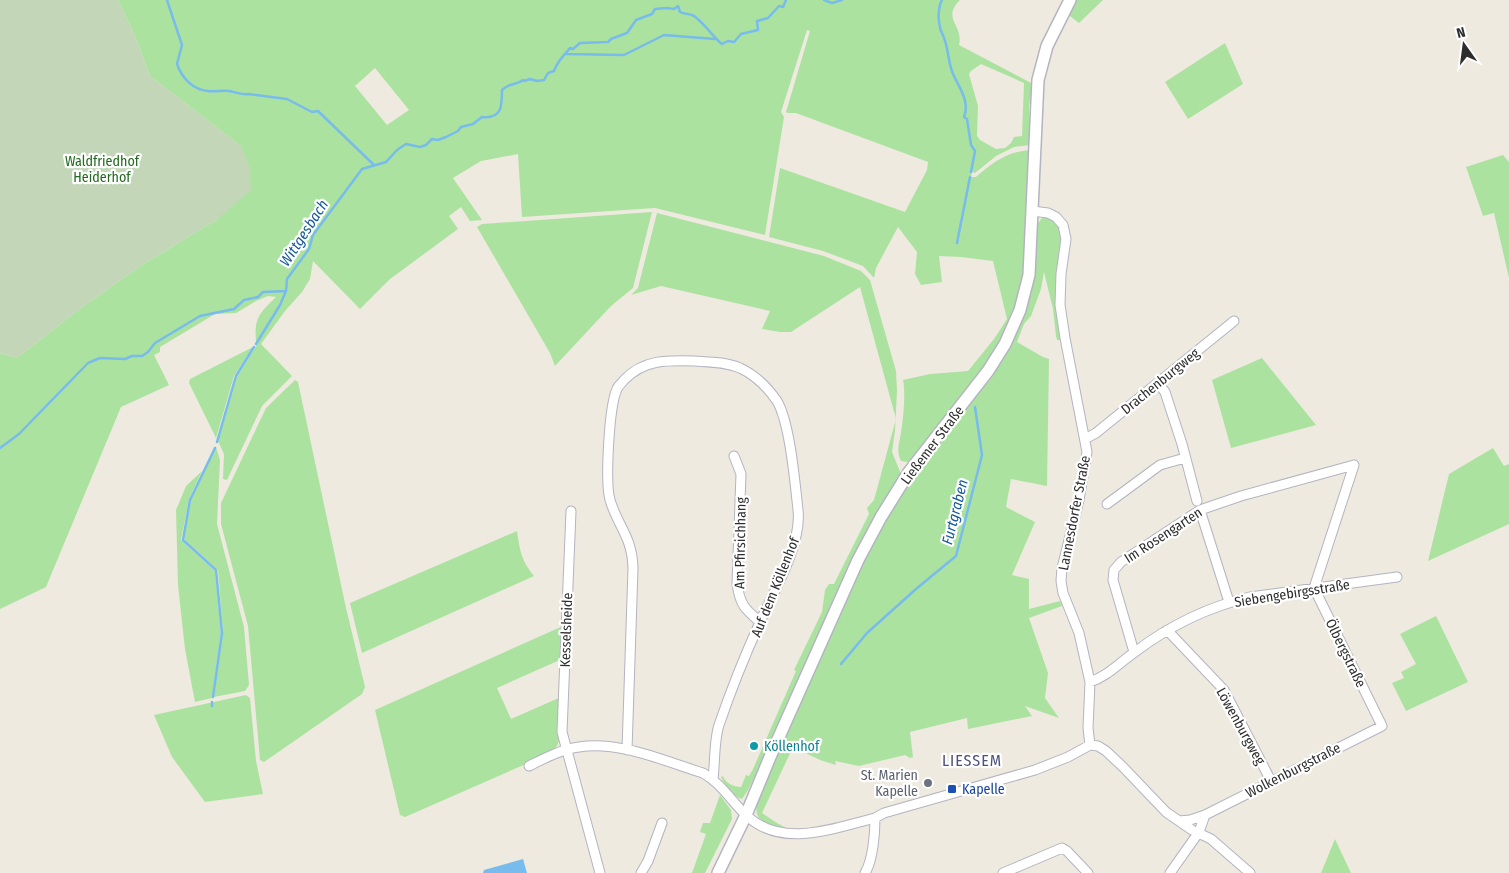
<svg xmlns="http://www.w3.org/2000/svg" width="1509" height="873" font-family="'Fira Sans Condensed',sans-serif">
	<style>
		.green { fill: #ace29f; fill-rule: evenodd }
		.cemetery { fill: #c3d7b8 }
		.water { fill: #77bcec }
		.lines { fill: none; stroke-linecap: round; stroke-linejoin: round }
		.stream { stroke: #77bcec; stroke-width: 2.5 }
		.minor-casing { stroke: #b3b4c0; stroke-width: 11 }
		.tertiary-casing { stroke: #b3b4c0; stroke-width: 14 }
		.minor { stroke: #fff; stroke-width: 9 }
		.tertiary { stroke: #fff; stroke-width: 11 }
		.culture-dot { fill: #0f9aa8; stroke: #fff; stroke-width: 2 }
		.worship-dot { fill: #6b7280; stroke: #fff; stroke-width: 2 }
		.transit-dot { fill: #1a4fb4; stroke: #fff; stroke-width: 2 }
		.labels { text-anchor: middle; stroke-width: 4.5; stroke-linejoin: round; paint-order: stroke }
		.park-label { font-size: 14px; fill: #226a1d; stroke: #fff }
		.street-label { font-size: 14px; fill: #2d2d2d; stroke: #fff }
		.culture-label { font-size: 14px; fill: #0d838f; stroke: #fff; text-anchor: start }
		.worship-label { font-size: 14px; fill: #5b616d; stroke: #fff; text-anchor: end }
		.transit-label { font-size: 14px; fill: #164399; stroke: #fff; text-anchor: start }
		.water-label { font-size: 15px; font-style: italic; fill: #12599d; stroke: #fff }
		.quarter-label { font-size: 16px; letter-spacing: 1px; fill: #4e507d; stroke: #fff }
	</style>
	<rect width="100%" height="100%" fill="#eeeae0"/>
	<path class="green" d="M118 0H960C941 19 964 25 959 45L1033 84 1029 106 1030 145 1014 147 996 156 975 173 972 172 971 177H976C992 163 1007 152 1029 150L1023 272 1018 302 999 344 987 363 913 460 908 462 901 461C896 451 899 444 901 433 903 419 906 394 903 380L930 374 968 371 994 339 1007 319 993 261 961 257 939 256 942 282 921 285 915 274 917 252 898 227 876 268 874 278 863 266 823 251 769 237 780 168 905 212 927 170 928 162 796 113H788L786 112 810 31 807 30 781 112 784 117 765 235 655 208 522 217 518 154 481 161 453 178 482 220 470 221 461 207 449 216 458 229 390 279 360 309 313 261 310 279 302 292 285 311 261 344 292 376 262 406 227 480 223 479 224 454 218 441 237 377 258 343 256 341C254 317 260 313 276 297L268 296 256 301 236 313 215 314 160 347V352L154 355 169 385 121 407 46 587 0 609V353L17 358 81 308 142 265 218 219 241 146 150 76 135 36ZM981 64 1024 83 1022 136 1014 137 1011 143 1005 148 996 149 980 140 977 136 978 106 969 74 971 71ZM375 68 409 110 387 125 355 86Z
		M1073 0H1103L1079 23 1066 13Z
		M1225 43 1243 84 1188 119 1165 82Z
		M1503 155 1509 162V278L1494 213 1483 216 1466 167Z
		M652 212 633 288 611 306 555 366 550 353 477 227 482 224Z
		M657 213 824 256 861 271 870 280 896 371 897 391 895 431 892 452 901 474 748 790 742 799C733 797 724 784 721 777L723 776C725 783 734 787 741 787L746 775 749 776 753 769 796 671 794 670 822 612 825 590 829 584H834L869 514 867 508 874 500 896 419 860 287 791 332H780L762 329 770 311 661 286 631 295 638 288Z
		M1043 217C1056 219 1060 226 1062 239L1057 305 1060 340H1057L1056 336 1053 309 1044 272 1041 289 1031 316 1024 324 1017 342 1043 357 1049 359 1047 486 1011 479 1006 507 1035 522 1012 575 1029 579V609L1060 601 1062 606 1029 618 1048 673 1045 698 1059 718 1025 706 1032 716 968 729 967 718 910 732 913 757 910 758 905 755 859 766 835 761 836 765 820 760 793 747 762 813 777 823 788 829 787 831C766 824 750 823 759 796L872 542 918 466 990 374 1035 255 1038 223Z
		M253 347 234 376 216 438 189 383 190 379Z
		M1262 358 1316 425 1231 448 1212 380Z
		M295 380 298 382 346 608 365 687 362 694 264 762 260 760 248 626 221 524V503L266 408Z
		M216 447 220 460 217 524 244 627 249 685 245 691 214 697 223 632 218 570 186 541 184 538 191 500Z
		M1493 448 1504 466 1509 464V524L1428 561 1449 474Z
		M202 471 189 499 181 540 215 571 221 632 212 698 195 702 185 649 178 585 176 510 186 486Z
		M517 531C520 551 521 560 534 576L362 653 350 603Z
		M1436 616 1468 682 1406 711 1392 683 1404 678 1401 672 1416 664 1400 634Z
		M563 626 562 659 497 688 511 719 561 697C561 710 564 744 553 750 545 755 537 757 528 763L405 817 400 815 375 710Z
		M246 695 250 698 256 761 263 794 205 802 172 757 154 715Z
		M720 795 731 810 732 819 705 873H692L706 834 700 832 703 823H710Z
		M1335 839 1351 873H1321Z"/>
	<path class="cemetery" d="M0 0H118L135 36 150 76 241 146 250 168 251 190 218 219 142 265 81 308 17 358 0 353Z"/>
	<path class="water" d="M523 859 527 873H483L484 870Z"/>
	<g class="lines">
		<path class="stream" d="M167 0 182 45 177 64C182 78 193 90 208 91 215 92 222 90 229 91 235 92 241 95 248 94L287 99 312 112 318 111 374 165
			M824 0 832 3 842 0
			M942 0C938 7 938 20 940 27 940 31 943 34 944 38 949 50 948 65 954 76 960 89 970 102 964 117L967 119 971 145 975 151 971 172
			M566 54 624 55 664 35 715 39
			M957 243 970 177
			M256 344 280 305 286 291
			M217 442 236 376 254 347
			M0 448 19 434 88 363 100 358 125 359 132 356H142L148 352 155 343 200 316 234 309 244 300 258 297 263 292 286 291 287 279 309 249 313 235 362 169 386 162 397 150 406 144 420 147 426 145 432 139 438 140 446 137 458 131 461 127 473 124 482 117C502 119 502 106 502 90 512 81 516 86 523 80L524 81 530 79 537 81 544 80 548 73 554 71C558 60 563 57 570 48L573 49 580 43 608 42 611 39 627 33 636 20 652 14 655 9 667 8 674 9 678 6 680 12C684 14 689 14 692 15 699 17 715 39 722 44L728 41 734 42 741 34 758 30 757 21 768 18 779 6 783 7 786 0
			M841 664 867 633 916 589 956 556 982 455 975 407
			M213 697 222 633 216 570 183 540 190 500 215 448
			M212 706V702"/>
		<g class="minor-casing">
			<path id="minor" d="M1032 211 1048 213 1056 217 1063 225 1066 239 1061 274 1060 305 1065 338 1087 452 1079 500 1062 568 1061 581 1063 593 1079 633 1090 682 1088 728 1090 745
				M1158 383 1165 392 1182 444 1197 501
				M1085 439 1096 433 1234 321
				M734 456 741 474 737 584C740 605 745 609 760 622
				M1107 504 1160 465 1185 458
				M1200 510 1229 602
				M571 511 562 732 600 873
				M1167 630 1224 690 1271 781
				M1134 652 1113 580 1114 570 1121 562 1200 510 1241 496 1354 465
				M1090 682C1108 676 1119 663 1135 652 1169 626 1208 607 1250 597L1397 577
				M627 750 633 568C632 536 618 527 610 500 605 482 609 406 617 389 618 386 622 383 624 380 644 359 668 360 695 361 710 362 726 362 740 368 755 375 768 388 777 401 790 423 795 483 798 510 802 544 774 591 760 622 745 655 731 690 719 725 714 740 715 763 713 779
				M529 766C545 758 562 749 579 747 618 740 667 762 703 773 721 783 732 802 747 816 783 849 834 828 875 818L884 813 1035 770 1068 757 1090 745 1098 746 1106 751 1123 767 1166 812 1192 830 1211 839 1250 873
				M1179 821 1190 820 1205 815
				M641 873 648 861 662 823
				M865 873C873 860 875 833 875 818
				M1003 873 1062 848 1067 851 1088 873
				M1170 873 1199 832 1205 815 1382 726 1314 588 1354 465"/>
		</g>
		<g class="tertiary-casing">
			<path id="tertiary" d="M718 873 746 815 770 757 858 560 881 517 909 472 988 371 1005 344 1020 310 1029 275 1038 80 1047 46 1070 0"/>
		</g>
		<use href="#minor" class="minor"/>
		<use href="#tertiary" class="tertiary"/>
	</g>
	<circle class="culture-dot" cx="754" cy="746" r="5"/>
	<circle class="worship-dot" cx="928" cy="783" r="5"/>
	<rect class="transit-dot" x="947" y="784" width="10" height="10" rx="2.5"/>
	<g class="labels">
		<g class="park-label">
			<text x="102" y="166">Waldfriedhof<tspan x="102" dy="16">Heiderhof</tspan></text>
		</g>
		<g class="street-label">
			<text transform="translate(1160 381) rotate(-39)" y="5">Drachenburgweg</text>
			<text transform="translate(932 445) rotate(-53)" y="5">Ließemer Straße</text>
			<text transform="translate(1074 513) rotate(-79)" y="5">Lannesdorfer Straße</text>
			<text transform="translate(1163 535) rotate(-33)" y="5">Im Rosengarten</text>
			<text transform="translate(740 543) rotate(-89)" y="5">Am Pfirsichhang</text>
			<text transform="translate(775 587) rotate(-68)" y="5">Auf dem Köllenhof</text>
			<text transform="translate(1292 593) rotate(-9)" y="5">Siebengebirgsstraße</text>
			<text transform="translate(566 630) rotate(-88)" y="5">Kesselsheide</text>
			<text transform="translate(1346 653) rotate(64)" y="5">Ölbergstraße</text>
			<text transform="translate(1241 726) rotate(61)" y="5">Löwenburgweg</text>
			<text transform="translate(1293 770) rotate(-27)" y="5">Wolkenburgstraße</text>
		</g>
		<g class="culture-label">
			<text x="764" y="751">Köllenhof</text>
		</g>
		<g class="worship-label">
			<text x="918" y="780">St. Marien<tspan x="918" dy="16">Kapelle</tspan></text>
		</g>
		<g class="transit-label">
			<text x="962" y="794">Kapelle</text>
		</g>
		<g class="water-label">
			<text transform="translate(304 233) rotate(-57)" y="5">Wittgesbach</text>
			<text transform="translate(955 512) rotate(-76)" y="5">Furtgraben</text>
		</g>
		<g class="quarter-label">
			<text x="972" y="766">LIESSEM</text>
		</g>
	</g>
	<g transform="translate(1464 45) rotate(346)" stroke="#ffffff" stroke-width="4" paint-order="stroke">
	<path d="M0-4L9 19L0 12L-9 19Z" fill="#2d2d2d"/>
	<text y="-8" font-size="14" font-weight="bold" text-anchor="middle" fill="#2d2d2d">N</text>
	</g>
</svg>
